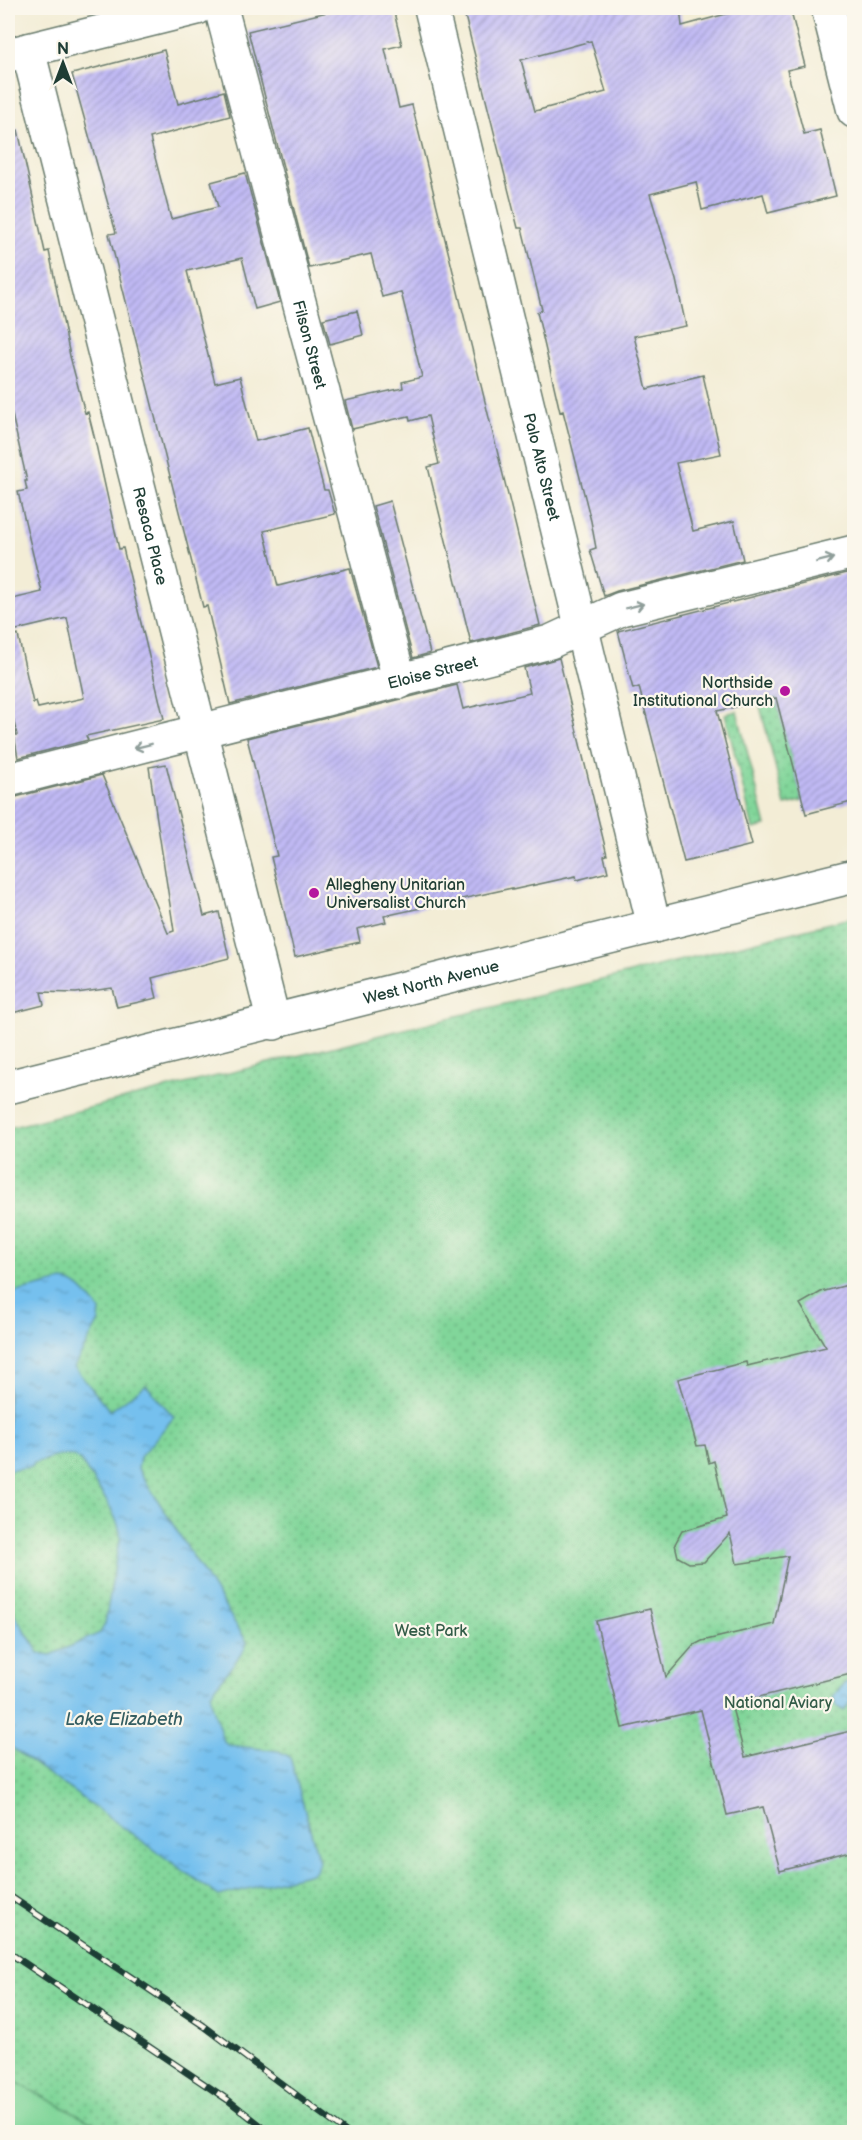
<svg xmlns="http://www.w3.org/2000/svg" width="862" height="2140" font-family="'Balsamiq Sans',sans-serif">
	<style>
		.grass { fill: url(#grass-dots); stroke: #508a67; stroke-width: 1.5 }
		.pitch { fill: #81d69a; stroke: #508a67; stroke-width: 1.5 }
		.water { fill: url(#water-ripples); stroke: #4a7e91; stroke-width: 1.5 }
		.building { fill: url(#building-hatch); fill-rule: evenodd }
		.lines { fill: none; stroke-linecap: round; stroke-linejoin: round }
		.minor-casing { stroke: #697b6d; stroke-width: 36 }
		.major-casing { stroke: #697b6d; stroke-width: 36 }
		.minor { stroke: #fff; stroke-width: 33 }
		.major { stroke: #fff; stroke-width: 33 }
		.rail-casing { stroke: #1f3d34; stroke-width: 7 }
		.rail { stroke: #fbf7ec; stroke-width: 4.5; stroke-dasharray: 14; stroke-linecap: butt }
		.oneway { stroke: #8f9e9a }
		.poi-dot { fill: #b5179e; stroke: #fbf7ec; stroke-width: 2 }
		.labels { text-anchor: middle; stroke-width: 4.5; stroke-linejoin: round; paint-order: stroke }
		.street-label { font-size: 16px; fill: #1f3d34; stroke: #fbf7ec }
		.poi-label { font-size: 16px; fill: #1f3d34; stroke: #fbf7ec; text-anchor: end }
		.park-label { font-size: 16px; fill: #335c48; stroke: #fbf7ec }
		.water-label { font-size: 18px; font-style: italic; fill: #345e62; stroke: #fbf7ec }
	</style>
	<defs>
		<pattern id="grass-dots" width="8" height="8" patternUnits="userSpaceOnUse" patternTransform="scale(1.5)"><rect width="8" height="8" fill="#81d69a"/><path d="M2 2h.1M6 6h.1" fill="none" stroke="#69af7e" stroke-width="1.8" stroke-linecap="round"/></pattern>
		<pattern id="water-ripples" width="26" height="14" patternUnits="userSpaceOnUse" patternTransform="scale(1.5)"><rect width="26" height="14" fill="#74c0ee"/><path d="M2 4q2-2 4 0t4 0M15 11q2-2 4 0t4 0" fill="none" stroke="#5f9dc2"/></pattern>
		<pattern id="building-hatch" width="6" height="6" patternUnits="userSpaceOnUse" patternTransform="scale(1.5)"><rect width="6" height="6" fill="#c1baf5"/><path d="M-1 1l2-2M0 6l6-6M5 7l2-2" fill="none" stroke="#9c98c7"/></pattern>
	</defs>
	<rect width="100%" height="100%" fill="#fbf7ec"/>
	<filter id="ink" filterUnits="userSpaceOnUse"><feTurbulence type="fractalNoise" baseFrequency=".0167" numOctaves="2"/><feDisplacementMap in="SourceGraphic" scale="12" xChannelSelector="R" yChannelSelector="G"/><feConvolveMatrix kernelMatrix="1 2 1 2 8 2 1 2 1" color-interpolation-filters="sRGB"/></filter>
	<filter id="wash" filterUnits="userSpaceOnUse"><feTurbulence type="fractalNoise" baseFrequency=".008" numOctaves="4" result="noise"/><feDisplacementMap in="SourceGraphic" scale="24" xChannelSelector="R" yChannelSelector="G"/><feGaussianBlur stdDeviation="1.35" result="paint"/><feColorMatrix in="noise" values="0 0 0 0 0 0 0 0 0 0 0 0 0 0 0 0 0 1.4 0 .05"/><feComposite in="paint" operator="in"/></filter>
	<g filter="url(#wash)">
		<rect width="100%" height="100%" fill="#f3edd6"/>
		<path class="grass" d="M776 698 803 801 785 805 759 702Z
			M737 711 766 826 753 829 725 714Z
			M854 917V2132H8V1128Z"/>
		<path class="pitch" d="M8 2077 16 2082 109 2132H8Z"/>
		<path class="water" d="M62 1281C79 1281 89 1299 100 1310L99 1321 74 1367 110 1411 146 1385 174 1417 140 1457 138 1469 247 1642 245 1649 211 1693V1701L223 1740 228 1745 279 1751 290 1757 319 1861 316 1870 311 1873 219 1896 8 1745V1604L39 1653 51 1655 100 1633 105 1624 118 1546C131 1529 90 1477 80 1460 67 1450 49 1459 34 1463L32 1467 8 1470V1294Z
			M846 1682H854V1696L844 1711 836 1706 833 1696Z"/>
		<g id="blocks">
			<path class="building" d="M344 8H393L402 45 385 49 399 108 412 105 540 625 471 643 428 467 439 464 428 416 410 421 409 416 352 429 345 401 403 388 402 382 422 377 401 292 382 297 371 254 309 268 248 31Z
				M463 8H680L682 26 737 11 736 8H790L805 66 787 70 804 134 820 130 836 196 768 213 763 194 702 210 696 182 650 194 676 280 686 326 634 336 647 389 703 375 721 454 676 463 693 531 734 521 743 560 617 591 604 596 590 550 596 548 591 521 563 411 560 412 537 312 542 310 522 228H518ZM591 41 606 92 535 111 521 60Z
				M164 50 178 104 224 91 230 116 150 138 171 219 218 207 211 182 245 173 280 302 255 309 242 258 187 271 215 383 240 377 256 441 308 428 324 490H328L335 514 264 531 278 586 350 568 377 667 230 704 207 606 203 607 109 234 116 233 72 74Z
				M18 130 45 252 49 251 70 356 85 413 88 412 95 440 119 549 123 548 164 719 86 736 88 740 18 758 14 735H17L8 697V636L18 635 33 703 36 702 38 708 84 698 67 618 8 632V600L42 592 18 492 27 490 25 481H27L8 397V131Z
				M357 311 363 335 330 344 323 319Z
				M390 501 430 653 413 658 373 506Z
				M855 571V676L847 678 855 707V801L806 814 776 698 717 711 752 845 684 862 639 687 633 689 618 631Z
				M559 658 607 855 604 856 608 872 577 880 576 876 512 890V888L384 916 386 922 357 929 360 942 295 957 271 857 277 856 247 738 457 685 463 709 530 693 524 668Z
				M166 764 204 916 219 912 229 958 152 978 157 998 117 1007 112 988 76 993 41 992 44 1005 8 1014V799L102 775 168 933 174 931 149 767Z
				M855 1283V1673L731 1704 745 1757 855 1730V1852L780 1871 763 1807 727 1815 701 1710 622 1728 596 1621 650 1609 666 1677 694 1645 702 1641 774 1624 788 1556 737 1564 730 1533 704 1562 689 1563 678 1557 675 1544 682 1531 727 1518 714 1461 709 1463 705 1445 697 1446 678 1379 746 1362 747 1366 826 1347 800 1304 821 1292Z"/>
		</g>
	</g>
	<g filter="url(#ink)">
		<use href="#blocks" fill-opacity="0" stroke="#697b6d" stroke-width="1.5"/>
		<g class="lines">
			<g class="minor-casing">
				<g id="minor">
					<path id="s1" d="M221 8 400 682"/>
					<path id="s2" d="M431 8 654 926"/>
					<path d="M828 8 854 111"/>
					<path id="s3" d="M28 50 274 1023"/>
					<path d="M8 55 197 8"/>
					<path id="s4" d="M8 780 550 642 621 609 854 552"/>
				</g>
			</g>
			<g class="major-casing">
				<g id="major">
					<path id="s5" d="M8 1087 854 876"/>
				</g>
			</g>
			<use href="#minor" class="minor"/>
			<use href="#major" class="major"/>
			<g class="rail-casing">
				<path id="rail" d="M8 1895 204 2026 346 2132
					M8 1952 228 2100 269 2132"/>
			</g>
			<use href="#rail" class="rail"/>
		</g>
		<defs><path id="oneway-shaft" d="M-6 0H5M1.5-3L5.5 0L1.5 3" fill="none" stroke-width="1.6" stroke-linecap="round" stroke-linejoin="round" transform="scale(1.5)"/></defs>
		<g class="oneway">
			<use href="#oneway-shaft" transform="translate(825 560) rotate(-14)"/>
			<use href="#oneway-shaft" transform="translate(635 606) rotate(-14)"/>
			<use href="#oneway-shaft" transform="translate(143 746) rotate(166)"/>
		</g>
	</g>
	<g class="poi-dot">
		<circle cx="785" cy="691" r="6"/>
		<circle cx="314" cy="893" r="6"/>
	</g>
	<g class="labels">
		<g class="street-label">
			<text dy="6" stroke="none"><textPath href="#s1" startOffset="348">Filson Street</textPath></text>
			<text dy="6" stroke="none"><textPath href="#s2" startOffset="472">Palo Alto Street</textPath></text>
			<text dy="6" stroke="none"><textPath href="#s3" startOffset="501">Resaca Place</textPath></text>
			<text dy="6" stroke="none"><textPath href="#s4" startOffset="438">Eloise Street</textPath></text>
			<text dy="6" stroke="none"><textPath href="#s5" startOffset="436">West North Avenue</textPath></text>
		</g>
		<g class="poi-label">
			<text x="773" y="688">Northside<tspan x="773" dy="18">Institutional Church</tspan></text>
			<text x="326" y="890" text-anchor="start">Allegheny Unitarian<tspan x="326" dy="18">Universalist Church</tspan></text>
		</g>
		<g class="park-label">
			<text x="431" y="1636">West Park</text>
			<text x="778" y="1708">National Aviary</text>
		</g>
		<g class="water-label">
			<text x="124" y="1725">Lake Elizabeth</text>
		</g>
	</g>
	<rect width="862" height="2140" fill="none" stroke="#fbf7ec" stroke-width="30"/>
	<g transform="translate(63 63)" stroke="#fbf7ec" stroke-width="4.5" paint-order="stroke">
	<path d="M0-4.5L10 22L0 15L-10 22Z" fill="#1f3d34"/>
	<text y="-9" font-size="16" font-weight="bold" text-anchor="middle" fill="#1f3d34">N</text>
	</g>
</svg>
